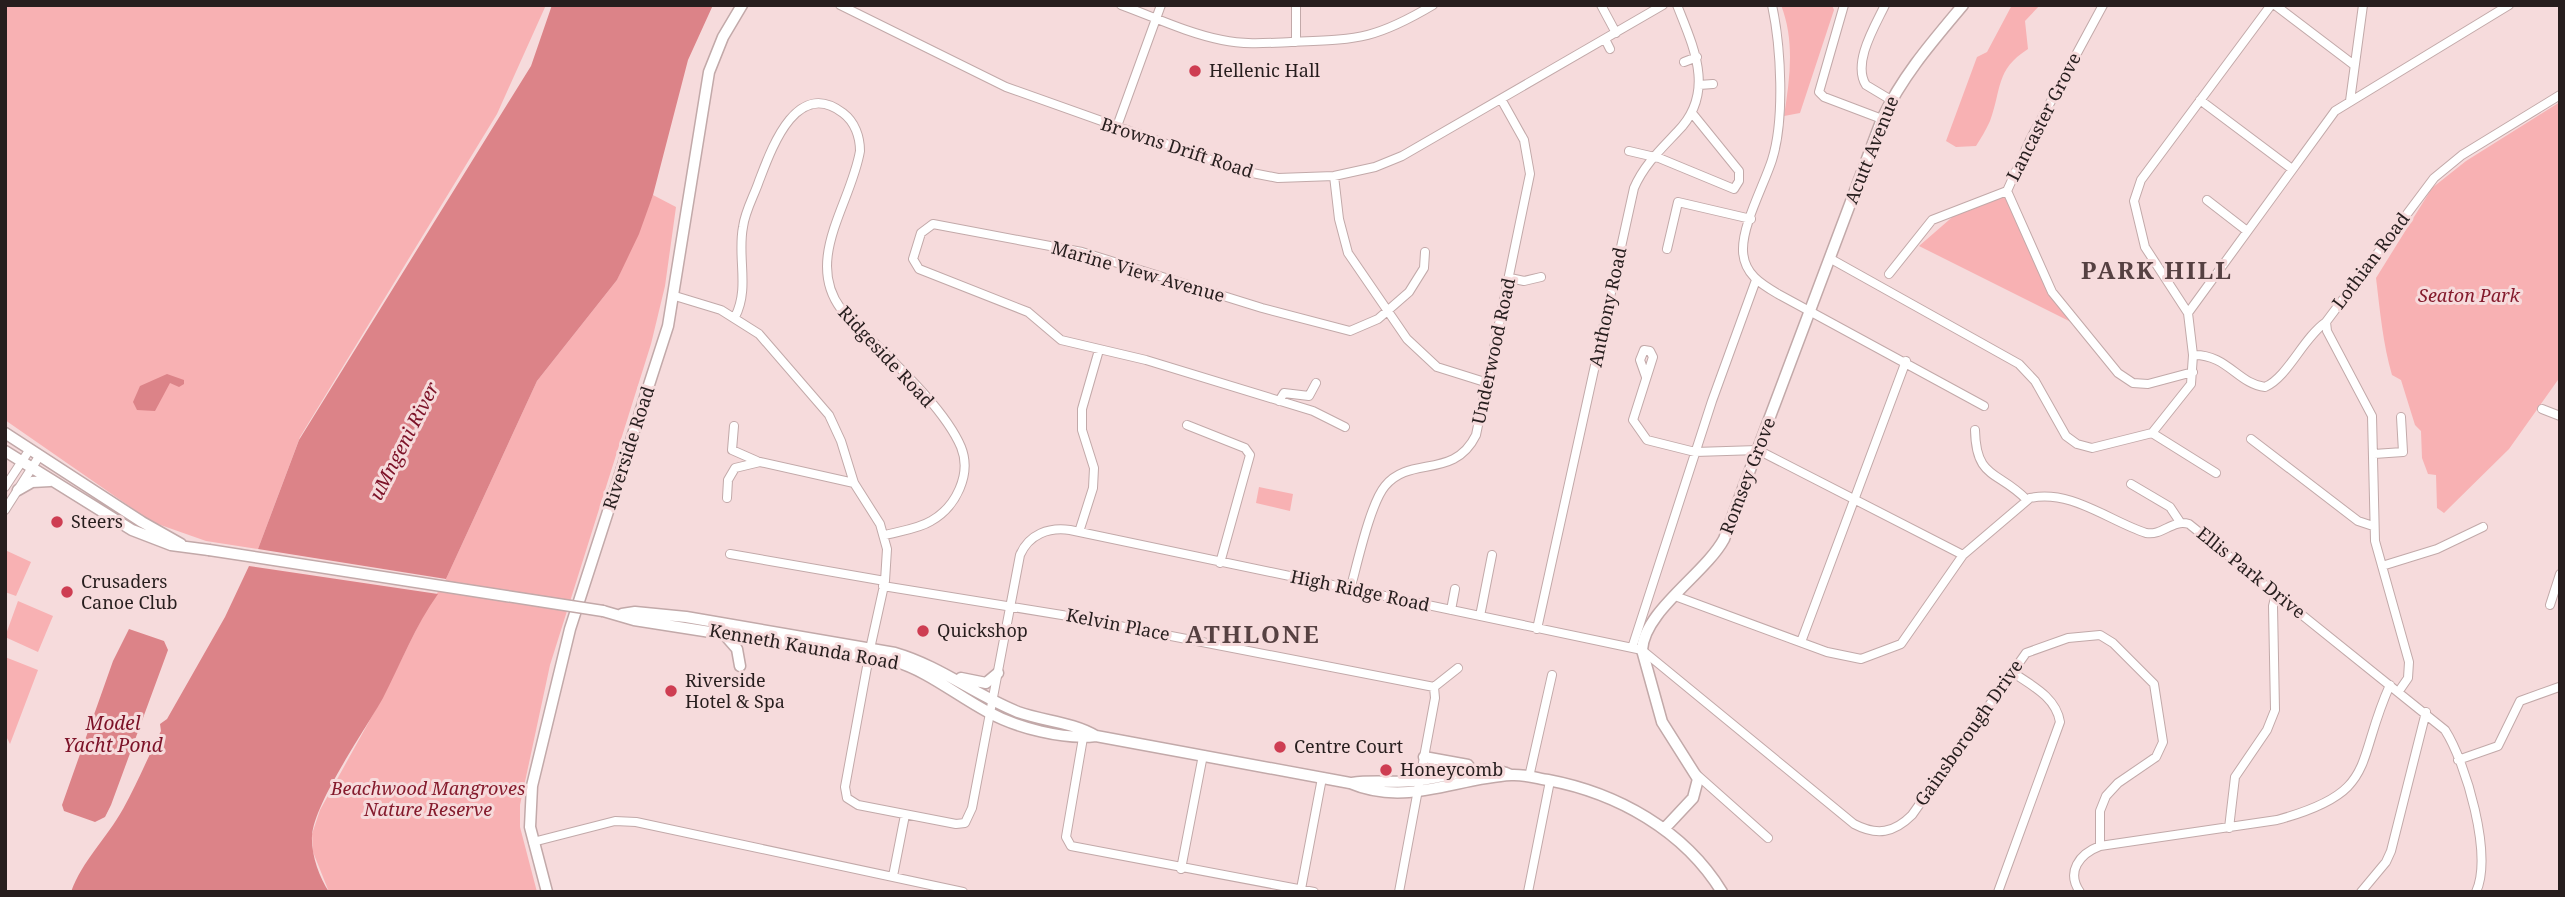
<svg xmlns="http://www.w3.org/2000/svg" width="2565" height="897" font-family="'Noto Serif',serif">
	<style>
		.green { fill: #f8b1b3 }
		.water { fill: #dc8388 }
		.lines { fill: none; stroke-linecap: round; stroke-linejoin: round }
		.street-casing { stroke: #c2a9a9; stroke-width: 10 }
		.secondary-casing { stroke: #c2a9a9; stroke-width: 13 }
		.street { stroke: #fff; stroke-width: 8 }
		.secondary { stroke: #fff; stroke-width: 10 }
		.secondary-bridge-casing { stroke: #c2a9a9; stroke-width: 13; stroke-linecap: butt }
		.secondary-bridge { stroke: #fff; stroke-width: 10 }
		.poi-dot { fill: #ce3d52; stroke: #f6dbdc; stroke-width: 2.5 }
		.labels { text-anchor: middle; stroke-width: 6; stroke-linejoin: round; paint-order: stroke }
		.poi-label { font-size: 18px; fill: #271e1e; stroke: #f6dbdc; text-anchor: start }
		.street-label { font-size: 18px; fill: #271e1e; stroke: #f6dbdc }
		.park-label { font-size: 18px; font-style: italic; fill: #851b2d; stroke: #f6dbdc }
		.water-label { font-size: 19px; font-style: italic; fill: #7c1127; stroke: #f6dbdc }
		.district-label { font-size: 24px; font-weight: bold; letter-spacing: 2px; fill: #564142; stroke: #f6dbdc }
	</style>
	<rect width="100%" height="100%" fill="#f6dbdc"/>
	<path class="green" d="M5 5H546L497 114 300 437 258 549 206 541 152 522 5 420Z
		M1781 5H1832L1834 10 1800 113 1784 116C1790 78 1795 41 1781 5Z
		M2012 5H2040L2025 21 2028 49C1995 70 2002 89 1990 121 1986 130 1981 138 1976 146L1956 147 1946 141 1977 57 1987 52Z
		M2560 102V377L2509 449 2444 513 2437 508 2436 475 2428 474 2422 458 2421 431 2415 425 2401 380 2392 375C2383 344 2380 311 2376 278L2432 188 2466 161Z
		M653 195 676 207 665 286 651 344 550 665 520 805V827L537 892H329L313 852 312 834 320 810 381 700 424 614 446 579 537 381 617 280Z
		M2004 195 2046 286 2071 322 1919 246 1957 213Z
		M1259 487 1293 494 1290 511 1256 503Z
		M5 550 31 562 16 596 5 592Z
		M18 601 53 616 38 652 5 637Z
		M5 657 38 670 10 744 5 734Z"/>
	<path class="water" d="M552 5H713L688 60 653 195 639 234 617 280 537 381 446 579 258 549 299 440 531 66Z
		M167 374 184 380V384L179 387 170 383 155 411 137 410 133 402 140 386Z
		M249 566 438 594C415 626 401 663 383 698 365 730 314 803 312 836 311 854 319 877 329 892H71C82 861 107 838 123 809 137 784 148 757 161 731L160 724 167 719 225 617Z
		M129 629 164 641 168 650 111 805 105 817 95 822 64 811 62 805 113 661Z"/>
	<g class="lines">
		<g class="street-casing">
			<path id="street" d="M840 5 1006 87 1242 171 1278 178 1334 176 1375 167 1402 156 1663 5
				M1121 5C1154 17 1187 33 1222 40 1245 45 1268 43 1291 42 1358 39 1374 40 1433 5
				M1601 5 1616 33
				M1772 5C1781 47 1785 119 1772 160 1764 185 1742 225 1743 251 1744 274 1761 284 1778 294L1984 406
				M1844 5 1819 92 1824 97 1882 119
				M1885 5C1875 26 1852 63 1866 85L1891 100
				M2103 5 2030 140 2007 191 2052 292 2118 373 2133 383 2148 384 2193 372
				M2275 5 2354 65
				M1605 39 1610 49
				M1296 42V5
				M1684 62 1697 57
				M1699 85 1713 84
				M2200 100 2292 169
				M2350 101 2363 5
				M1116 129 1161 5
				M1629 151 1659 158 1734 189 1739 181V171L1692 113
				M1334 176 1339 219 1348 253 1407 339 1437 367 1488 383
				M2207 200 2247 231
				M1667 249 1678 202 1751 219
				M1831 259 2019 364 2035 381 2066 436 2077 444 2092 448 2152 433 2191 384 2193 355 2188 313 2145 247 2134 201 2141 180 2271 5
				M1889 274 1932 220 2007 191
				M1510 278 1524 281 1541 277
				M675 296 721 310 759 334 829 415 841 441 854 483 880 524 887 549 885 581 870 649
				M2188 313 2335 111 2509 5
				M735 317C750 288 737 257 743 227 745 211 754 196 759 181 771 150 796 77 843 113 855 122 860 137 860 151 851 204 804 259 841 309 876 347 942 402 961 447 972 474 956 507 931 521 918 529 900 531 885 535
				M2193 355C2227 354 2238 384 2265 387 2288 377 2303 338 2326 322
				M1646 377 1640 360 1644 350 1650 351 1653 357 1633 420 1647 440 1695 452 1758 450 1963 555
				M1279 401 1284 393 1309 396 1316 383
				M2542 409 2560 416
				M1187 425 1245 448 1250 455 1220 563
				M734 426 732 450 757 461
				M1345 427 1313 411 1146 360 1061 340 1028 312 919 269 913 259 921 233 933 224 1082 252 1262 308 1350 331 1378 319 1409 292 1424 268 1425 252
				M1975 430C1976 480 1998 470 2027 500
				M2152 433 2216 473
				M2251 439 2358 521 2373 526
				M2374 454 2403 452 2401 417
				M2131 484 2170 507 2180 522
				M5 487 30 449
				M727 498 728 480 735 468 760 462 854 483
				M5 510 40 455
				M1079 532 1093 488 1094 468 1082 430V409L1099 350
				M730 554 885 581
				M2382 566 2437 549 2483 527
				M883 586 1068 616 1434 687
				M1350 590C1357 565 1370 504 1385 486 1410 455 1454 480 1476 435L1530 174 1524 140 1501 99
				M1675 596 1827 652 1861 659 1901 644 1963 555 2030 498C2071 489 2109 521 2146 533 2163 536 2172 519 2189 524L2445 730C2466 763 2493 855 2476 892
				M2550 605 2560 574
				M1451 610 1455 589
				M1480 616 1492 555
				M1537 629 1634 188C1644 165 1660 150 1677 132 1716 93 1694 48 1677 5
				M1801 642 1906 361
				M1632 648 1712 401 1756 280
				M869 656 845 787 847 798 858 805 956 824 965 823 972 808 1020 555C1029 534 1049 527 1070 530L1642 650 1854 824C1877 836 1894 833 1912 815L2026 653 2068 638 2100 635 2113 643 2154 684 2163 742 2156 757 2118 783 2106 796 2100 811V846
				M1434 687 1458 668
				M2399 691 2408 678 2409 662 2375 541 2372 416 2327 331 2326 322 2434 178 2462 155 2560 95
				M1084 732 1066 837 1071 846 1314 892
				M2458 760 2498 746 2520 701 2559 687
				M1696 774 1768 838
				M1529 777 1552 675
				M2229 828 2235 777 2267 730 2275 710 2273 606 2276 594
				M533 842 615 821 636 822 963 892
				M1181 869 1203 755
				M893 876 905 815
				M1301 889 1322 778
				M1399 892 1435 698 1434 687
				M1528 892 1550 781
				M1998 892 2060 722C2056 697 2031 685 2012 672
				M2080 892C2066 872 2079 854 2100 846L2277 820C2380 792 2354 764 2390 685
				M2361 892 2386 862 2391 851 2426 712"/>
		</g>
		<g class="secondary-casing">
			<path id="secondary" d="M5 433 142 522 181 544
				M5 451 132 530 171 545 209 550
				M18 490 32 482 50 481
				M603 611 634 620 894 661C928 671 956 695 988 712 1017 728 1064 740 1096 736
				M622 614 635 612 686 617 895 653C940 666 975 695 1018 712 1043 721 1073 722 1096 736L1350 783C1406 807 1455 778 1511 775 1523 774 1536 778 1548 780 1617 793 1684 830 1722 892
				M723 633 737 649 740 666
				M961 678 986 683 998 673
				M1424 757 1468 765 1474 774
				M1352 783C1372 780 1392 783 1413 781 1444 779 1482 761 1511 775
				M1664 829 1693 798 1698 779 1662 722 1642 650C1644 611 1705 574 1724 539L1882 119C1903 75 1932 42 1963 5
				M547 892 530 827 532 786 570 629 668 326 709 72 723 37 742 5"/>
		</g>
		<use href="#street" class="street"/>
		<use href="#secondary" class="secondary"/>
		<g class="secondary-bridge-casing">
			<path id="secondary-bridge" d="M209 550 603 611"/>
		</g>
		<use href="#secondary-bridge" class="secondary-bridge"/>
	</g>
	<g class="poi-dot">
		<circle cx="1195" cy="71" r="7"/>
		<circle cx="57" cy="522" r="7"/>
		<circle cx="67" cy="592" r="7"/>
		<circle cx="923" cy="631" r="7"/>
		<circle cx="671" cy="691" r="7"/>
		<circle cx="1280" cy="747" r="7"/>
		<circle cx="1386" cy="770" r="7"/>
	</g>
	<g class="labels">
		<g class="poi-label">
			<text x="1209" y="77">Hellenic Hall</text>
			<text x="71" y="528">Steers</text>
			<text x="81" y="588">Crusaders<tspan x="81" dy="21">Canoe Club</tspan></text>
			<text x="937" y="637">Quickshop</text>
			<text x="685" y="687">Riverside<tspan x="685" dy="21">Hotel &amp; Spa</tspan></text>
			<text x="1294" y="753">Centre Court</text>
			<text x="1400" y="776">Honeycomb</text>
		</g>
		<g class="street-label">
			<text transform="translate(2044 117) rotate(-63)" y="6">Lancaster Grove</text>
			<text transform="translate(1177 148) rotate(18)" y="6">Browns Drift Road</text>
			<text transform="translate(1872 150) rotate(-68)" y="6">Acutt Avenue</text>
			<text transform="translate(2371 261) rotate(-53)" y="6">Lothian Road</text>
			<text transform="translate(1138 272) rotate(16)" y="6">Marine View Avenue</text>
			<text transform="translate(1608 307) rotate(-78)" y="6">Anthony Road</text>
			<text transform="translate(1494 351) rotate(-78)" y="6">Underwood Road</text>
			<text transform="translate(886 357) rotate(47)" y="6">Ridgeside Road</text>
			<text transform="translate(629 448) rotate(-72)" y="6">Riverside Road</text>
			<text transform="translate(1748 476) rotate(-69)" y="6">Romsey Grove</text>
			<text transform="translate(2251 573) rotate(39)" y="6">Ellis Park Drive</text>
			<text transform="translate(1360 591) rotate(12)" y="6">High Ridge Road</text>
			<text transform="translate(1118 625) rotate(11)" y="6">Kelvin Place</text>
			<text transform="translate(804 647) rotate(10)" y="6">Kenneth Kaunda Road</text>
			<text transform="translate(1969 733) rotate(-55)" y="6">Gainsborough Drive</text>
		</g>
		<g class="park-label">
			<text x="2469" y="302">Seaton Park</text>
			<text x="428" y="795">Beachwood Mangroves<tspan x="428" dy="21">Nature Reserve</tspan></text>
		</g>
		<g class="water-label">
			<text transform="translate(404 441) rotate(-63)" y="7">uMngeni River</text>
			<text x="113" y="730">Model<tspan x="113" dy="22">Yacht Pond</tspan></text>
		</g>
		<g class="district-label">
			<text x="2157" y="279">PARK HILL</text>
			<text x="1253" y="643">ATHLONE</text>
		</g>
	</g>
	<rect width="2565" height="897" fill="none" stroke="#271e1e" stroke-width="14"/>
</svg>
